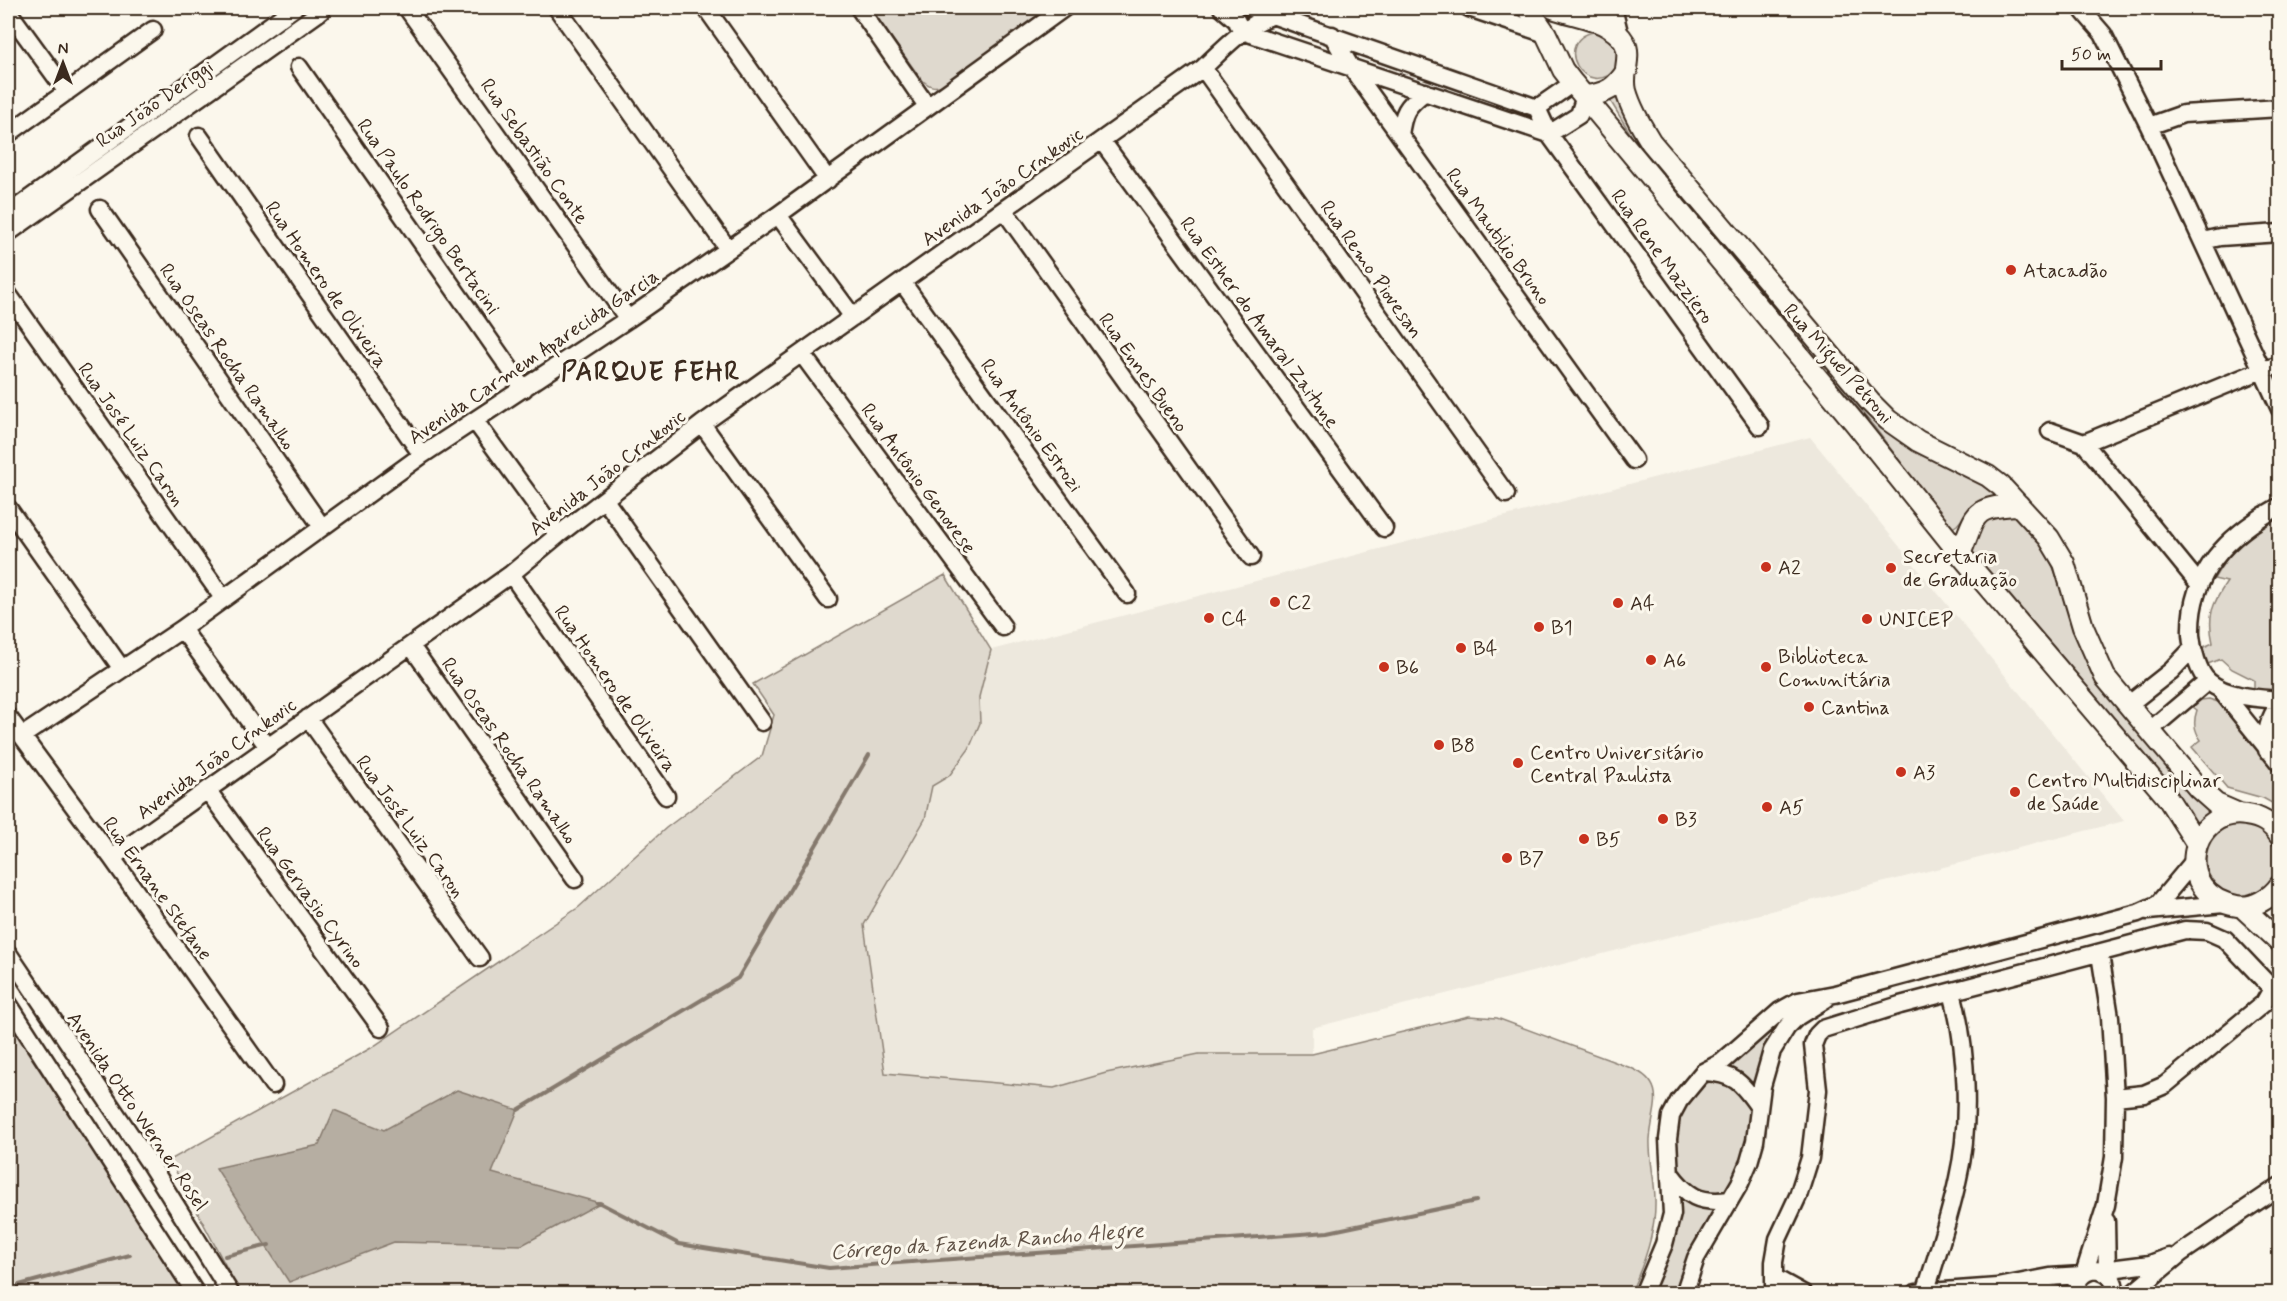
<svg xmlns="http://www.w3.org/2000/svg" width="2287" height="1301" font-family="Mynerve,sans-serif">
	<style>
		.built { fill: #ede8dd }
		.green { fill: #dfd9ce; stroke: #8d8276; stroke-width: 1.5 }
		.water { fill: #b6aea2; stroke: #85796d; stroke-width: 1.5 }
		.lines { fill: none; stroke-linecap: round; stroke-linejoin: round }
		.stream { stroke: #85796d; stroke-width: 4 }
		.minor-casing { stroke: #3b2a1e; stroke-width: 21 }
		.major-casing { stroke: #3b2a1e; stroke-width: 24 }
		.minor { stroke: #fbf7ec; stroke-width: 16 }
		.major { stroke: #fbf7ec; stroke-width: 20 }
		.poi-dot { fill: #c8321e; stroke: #fbf7ec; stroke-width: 2 }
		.labels { text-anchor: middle; stroke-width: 6; stroke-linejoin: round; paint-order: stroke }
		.street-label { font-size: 20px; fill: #3b2a1e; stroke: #fbf7ec }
		.poi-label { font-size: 20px; fill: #3b2a1e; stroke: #fbf7ec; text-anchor: start }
		.water-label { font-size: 21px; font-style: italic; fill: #605246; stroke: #fbf7ec }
		.district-label { font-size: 26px; font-weight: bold; letter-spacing: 1.5px; fill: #3b2a1e; stroke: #fbf7ec }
	</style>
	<rect width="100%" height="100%" fill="#fbf7ec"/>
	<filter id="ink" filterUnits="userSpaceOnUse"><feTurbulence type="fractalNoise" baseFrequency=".0167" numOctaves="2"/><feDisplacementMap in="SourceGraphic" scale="12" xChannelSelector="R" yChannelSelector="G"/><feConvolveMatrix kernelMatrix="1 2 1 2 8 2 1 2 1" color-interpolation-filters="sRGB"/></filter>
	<g filter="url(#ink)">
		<path class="built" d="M1810 437 2124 821 1312 1028V1054H1199L1106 1073 1054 1088 885 1073 864 925 925 819 932 786 949 776 980 723 979 697 991 650Z"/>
		<path class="green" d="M870 8H1055L948 84C936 88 930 88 921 79Z
			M1599 31 1616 40 1619 66C1586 106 1547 37 1599 31Z
			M1620 95 1837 373 1959 467 1997 493 1996 495 1972 508 1957 525 1951 529 1875 428 1642 153 1611 102V98Z
			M2011 514C2050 527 2066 610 2079 644 2094 685 2121 714 2150 745 2170 767 2191 790 2212 812L2196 827 2189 813 1973 557C1968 543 1977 522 1991 516 1997 514 2005 515 2011 514Z
			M2279 515V691L2254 689V680L2232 669 2221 659 2205 665 2199 649 2213 643C2207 616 2212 604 2227 582L2214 579C2230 549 2251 532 2279 515Z
			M945 575 991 650 979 697 980 723 969 749 949 776 932 786 925 819 864 925 885 1073 1054 1088 1106 1073 1199 1054H1312L1469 1016 1497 1018 1631 1068C1669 1084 1652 1109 1650 1139 1649 1159 1655 1180 1655 1200 1656 1232 1644 1265 1630 1294L240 1293 170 1160 371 1048 579 907 666 828 762 756 774 715 753 684Z
			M2209 699 2218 702 2279 778V807L2263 798 2227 788 2192 747 2201 740C2194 730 2193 722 2197 710L2193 707 2201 700Z
			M2206 860a36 36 0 1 1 72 0a36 36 0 1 1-72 0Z
			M1797 1007 1755 1088 1747 1079 1726 1068Z
			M8 1022 186 1293H8Z
			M1715 1080 1731 1084 1753 1111C1748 1136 1744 1184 1717 1195 1707 1193 1692 1192 1686 1185 1662 1157 1678 1090 1715 1080Z
			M1679 1196 1717 1207 1678 1293 1650 1294Z"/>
		<path class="water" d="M457 1090 518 1110 492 1173 600 1203 522 1245 394 1242 289 1282 216 1168 319 1145 334 1110 384 1130Z"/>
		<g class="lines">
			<path class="stream" d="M518 1110 738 978 869 755
				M597 1203H600L679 1244 829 1268 1328 1232 1476 1201
				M225 1256 269 1245
				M8 1288 130 1255"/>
			<g class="minor-casing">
				<path id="minor" d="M407 8 628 319
					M557 8 728 249
					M706 8 828 180
					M859 8 927 106
					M1222 8 1236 20 1242 31 1549 134 1579 115 1585 96
					M1252 8 1537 108
					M1469 8 1546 34
					M1613 8 1620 36
					M8 11 67 92
					M2084 12 2103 34 2149 126 2280 409
					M1332 35 1350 66 1400 135 1634 460
					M299 67 524 389
					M1203 68 1506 494
					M1537 108 1549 134 1760 426
					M1537 108 1573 83
					M2149 126 2183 114 2280 108
					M8 134 153 30
					M1400 135C1403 113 1406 106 1425 92
					M199 136 422 455
					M1102 141 1384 528
					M100 209 322 527
					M1004 210 1251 557
					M8 214 294 8
					M778 215 853 317
					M8 233 321 11 319 8
					M2203 241 2220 237 2280 233
					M902 282 1127 594
					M8 294 223 598
					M802 354 1003 627
					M475 421 558 535
					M702 424 828 599
					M2050 431 2084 443 2199 584
					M2084 443 2262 370 2280 365
					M605 500 762 722
					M2280 506C2228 535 2189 572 2191 635 2192 648 2198 673 2209 682 2227 697 2257 698 2280 700
					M8 508 122 669
					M511 574 666 796
					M182 629 268 747
					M411 646 575 879
					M2219 688 2280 764
					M2128 705 2171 671 2192 649
					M8 717 112 858 273 1085
					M308 718 480 958
					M2149 731 2208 681
					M22 736 182 629 422 455 628 319 778 215 1064 8
					M2267 750C2266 732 2268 718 2280 704
					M208 791 381 1028
					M112 858 511 574 558 535 702 424 1203 68C1225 47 1245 25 1274 15
					M2148 911 2224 904
					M8 953 150 1164 231 1294
					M8 1003 196 1294
					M1704 1072C1734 1073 1742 1083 1758 1106
					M2115 1097 2144 1094 2165 1085 2264 1003 2272 989
					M1670 1173C1687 1196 1699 1204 1729 1200
					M2106 1221 2107 1274
					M2084 1274 2106 1205 2114 1157 2115 1097 2110 1017 2100 954
					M2109 1275 2118 1268 2150 1264 2169 1257
					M1775 1278 1804 1294
					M2025 1287 2057 1294
					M1916 1293 1998 1287 2050 1277 2082 1275
					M1925 1293C1937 1255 1950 1217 1958 1178 1971 1123 1967 1047 1952 992
					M1643 1294 1664 1244 1672 1214 1668 1139 1671 1116 1679 1101 1703 1072 1722 1062 1780 1011 1798 1001 1835 994 2138 913 2158 904 2194 861
					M1684 1294 1696 1258 1740 1183 1749 1162 1755 1141 1762 1086 1772 1051 1787 1027 1797 1017 1826 999
					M1774 1294V1262L1778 1239 1798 1196 1810 1158 1818 1090 1813 1045 1817 1035 1823 1029 1900 1005 2185 930 2207 931 2225 939 2280 997
					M2076 1294C2075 1280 2082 1272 2095 1270 2109 1272 2116 1280 2115 1294
					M2132 1294 2181 1253 2280 1186"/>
			</g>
			<g class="major-casing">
				<path id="major" d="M1528 8 1546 34 1563 70 1573 83 1855 423 1960 554 2167 797 2197 844
					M1553 8C1571 15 1594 17 1610 28 1641 48 1620 66 1626 91 1631 109 1641 126 1651 142L1870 402 1888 420 1918 441 1988 476 2001 486 2049 538 2064 563 2083 627 2105 677 2198 788 2216 804 2239 814
					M1585 96C1606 94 1616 88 1627 70
					M1960 554C1977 514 1970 507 2019 505
					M2280 836C2271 823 2261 817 2246 815 2189 806 2170 895 2237 906 2253 909 2271 898 2280 885
					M2242 907 2280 942"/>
			</g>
			<use href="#minor" class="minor"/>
			<use href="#major" class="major"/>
		</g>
	</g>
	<g class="poi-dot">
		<circle cx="2011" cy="270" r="6"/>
		<circle cx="1766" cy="567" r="6"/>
		<circle cx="1891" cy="568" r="6"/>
		<circle cx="1275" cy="602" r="6"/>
		<circle cx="1618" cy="603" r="6"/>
		<circle cx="1209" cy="618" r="6"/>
		<circle cx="1867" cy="619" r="6"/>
		<circle cx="1539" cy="627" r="6"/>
		<circle cx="1461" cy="648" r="6"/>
		<circle cx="1651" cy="660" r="6"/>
		<circle cx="1384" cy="667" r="6"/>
		<circle cx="1766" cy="667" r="6"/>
		<circle cx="1809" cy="707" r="6"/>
		<circle cx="1439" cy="745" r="6"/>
		<circle cx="1518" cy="763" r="6"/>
		<circle cx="1901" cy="772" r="6"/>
		<circle cx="2015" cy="792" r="6"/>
		<circle cx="1767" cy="807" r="6"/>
		<circle cx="1663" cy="819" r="6"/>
		<circle cx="1584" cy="839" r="6"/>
		<circle cx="1507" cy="858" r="6"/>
	</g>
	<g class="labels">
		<g class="street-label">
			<text transform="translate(154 103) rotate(-35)" y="7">Rua João Deriggi</text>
			<text transform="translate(535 151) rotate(55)" y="7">Rua Sebastião Conte</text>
			<text transform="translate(1002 186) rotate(-35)" y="7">Avenida João Crnkovic</text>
			<text transform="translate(429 216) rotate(55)" y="7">Rua Paulo Rodrigo Bertacini</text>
			<text transform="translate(1499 236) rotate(54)" y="7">Rua Mautilio Bruno</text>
			<text transform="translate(1663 256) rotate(54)" y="7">Rua Rene Mazziero</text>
			<text transform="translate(1372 269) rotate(55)" y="7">Rua Remo Piovesan</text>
			<text transform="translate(327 284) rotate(55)" y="7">Rua Homero de Oliveira</text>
			<text transform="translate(1260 322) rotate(54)" y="7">Rua Esther do Amaral Zaitune</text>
			<text transform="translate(228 356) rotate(55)" y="7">Rua Oseas Rocha Ramalho</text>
			<text transform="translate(533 356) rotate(-34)" y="7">Avenida Carmem Aparecida Garcia</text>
			<text transform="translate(1839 363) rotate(48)" y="7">Rua Miguel Petroni</text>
			<text transform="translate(1144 372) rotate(55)" y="7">Rua Ennes Bueno</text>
			<text transform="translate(1032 425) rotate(54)" y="7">Rua Antônio Estrozi</text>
			<text transform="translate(132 434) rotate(55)" y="7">Rua José Luiz Caron</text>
			<text transform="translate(607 472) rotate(-38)" y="7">Avenida João Crnkovic</text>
			<text transform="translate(919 478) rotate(54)" y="7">Rua Antônio Genovese</text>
			<text transform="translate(616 688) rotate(55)" y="7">Rua Homero de Oliveira</text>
			<text transform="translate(510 750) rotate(55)" y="7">Rua Oseas Rocha Ramalho</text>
			<text transform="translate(216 758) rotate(-36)" y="7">Avenida João Crnkovic</text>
			<text transform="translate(411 826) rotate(54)" y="7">Rua José Luiz Caron</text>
			<text transform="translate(158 888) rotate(54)" y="7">Rua Ernane Stefane</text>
			<text transform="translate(311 897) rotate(54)" y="7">Rua Gervasio Cyrino</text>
			<text transform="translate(138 1111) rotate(56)" y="7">Avenida Otto Werner Rosel</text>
		</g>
		<g class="poi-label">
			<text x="2023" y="277">Atacadão</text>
			<text x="1903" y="563">Secretaria<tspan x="1903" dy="23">de Graduação</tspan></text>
			<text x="1778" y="574">A2</text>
			<text x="1287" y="609">C2</text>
			<text x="1630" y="610">A4</text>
			<text x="1221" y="625">C4</text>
			<text x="1879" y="626">UNICEP</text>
			<text x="1551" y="634">B1</text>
			<text x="1473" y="655">B4</text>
			<text x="1778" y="663">Biblioteca<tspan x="1778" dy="23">Comunitária</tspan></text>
			<text x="1663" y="667">A6</text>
			<text x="1396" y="674">B6</text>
			<text x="1821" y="714">Cantina</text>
			<text x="1451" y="752">B8</text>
			<text x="1530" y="759">Centro Universitário<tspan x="1530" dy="23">Central Paulista</tspan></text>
			<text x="1913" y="779">A3</text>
			<text x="2027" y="787">Centro Multidisciplinar<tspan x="2027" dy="23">de Saúde</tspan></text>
			<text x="1779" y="814">A5</text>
			<text x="1675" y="826">B3</text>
			<text x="1596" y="846">B5</text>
			<text x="1519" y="865">B7</text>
		</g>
		<g class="water-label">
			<text transform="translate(987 1241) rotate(-4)" y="7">Córrego da Fazenda Rancho Alegre</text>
		</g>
		<g class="district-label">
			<text x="651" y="380">PARQUE FEHR</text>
		</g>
	</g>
	<rect width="2287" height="1301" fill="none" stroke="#fbf7ec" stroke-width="30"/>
	<rect x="15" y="15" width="2257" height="1271" fill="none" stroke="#3b2a1e" stroke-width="2" filter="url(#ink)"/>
	<g transform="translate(63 63)" stroke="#fbf7ec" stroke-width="4.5" paint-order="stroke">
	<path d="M0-4.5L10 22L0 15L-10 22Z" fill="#3b2a1e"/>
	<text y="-9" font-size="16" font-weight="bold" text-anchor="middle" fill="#3b2a1e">N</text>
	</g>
	<path d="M2062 60v9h99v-9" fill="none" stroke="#3b2a1e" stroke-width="3"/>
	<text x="2071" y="60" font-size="18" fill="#3b2a1e" stroke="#fbf7ec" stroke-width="4.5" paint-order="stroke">50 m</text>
</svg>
